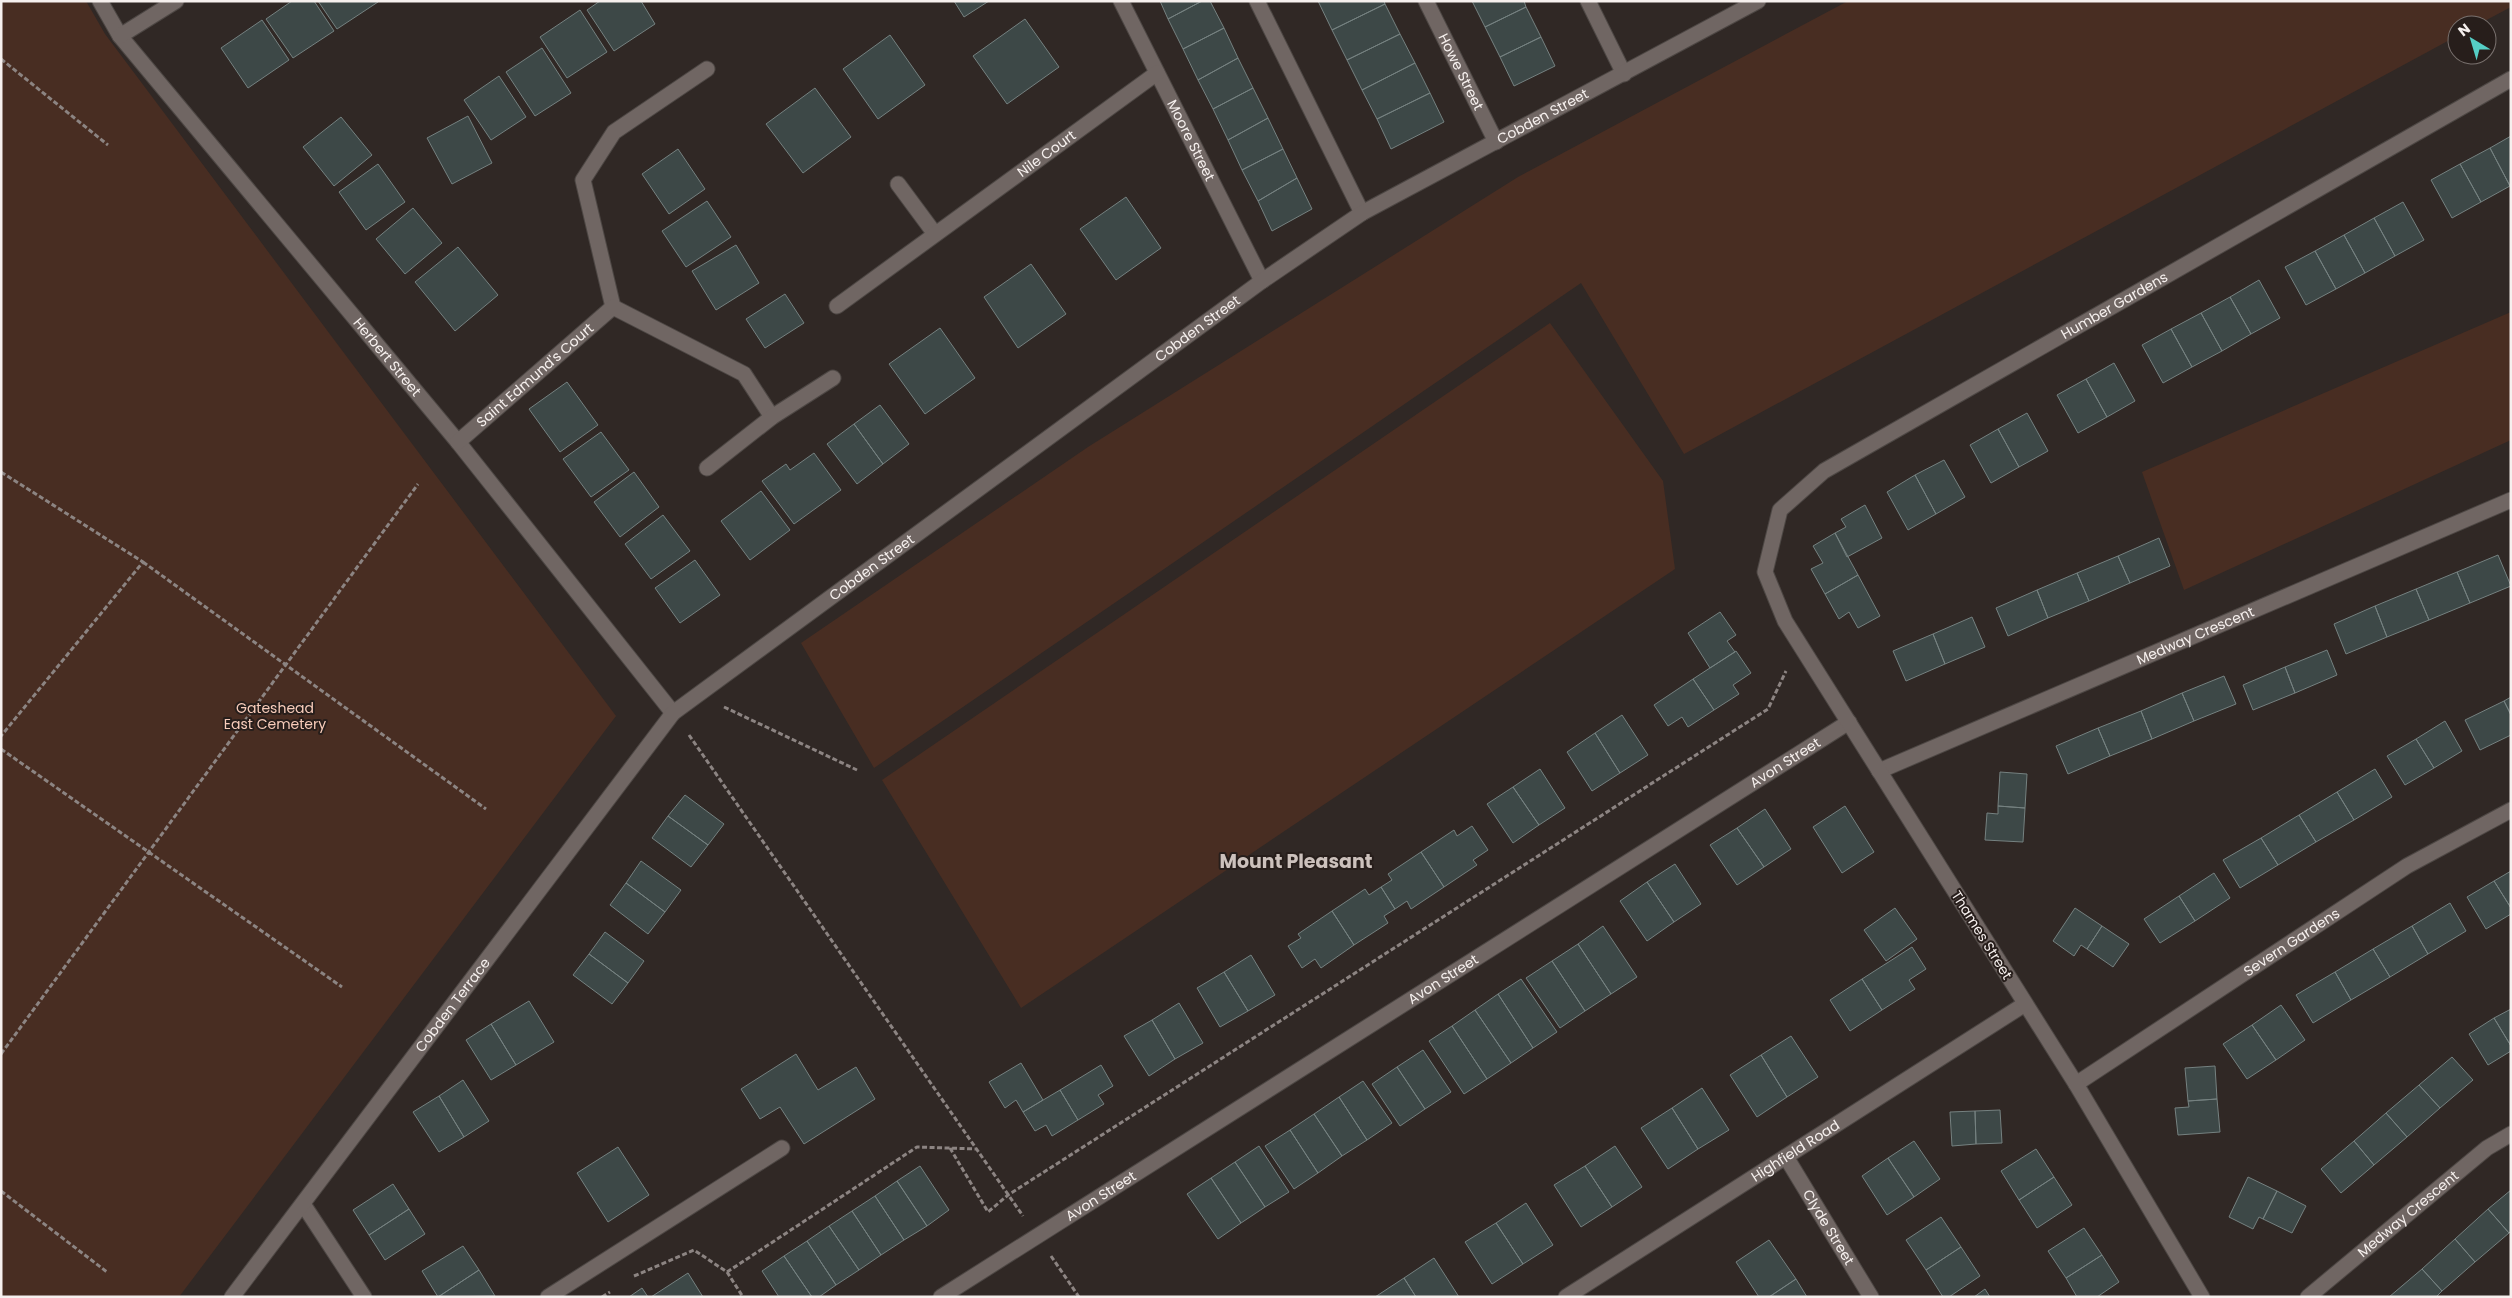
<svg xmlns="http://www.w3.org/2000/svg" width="2512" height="1298" font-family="Poppins,sans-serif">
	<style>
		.green { fill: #482d22 }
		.building { fill: #3d4847; stroke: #758180 }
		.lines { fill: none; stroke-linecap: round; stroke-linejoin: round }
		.minor-casing { stroke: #4d4744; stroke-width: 17 }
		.path { stroke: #8c8482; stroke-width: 3; stroke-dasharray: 5 2.5; stroke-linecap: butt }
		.minor { stroke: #706663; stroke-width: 15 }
		.labels { text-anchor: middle; stroke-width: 4; stroke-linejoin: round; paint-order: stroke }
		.street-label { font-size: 14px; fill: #f6f0ee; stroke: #271e1b }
		.park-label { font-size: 14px; fill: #f8ccba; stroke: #271e1b }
		.district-label { font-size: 19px; font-weight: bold; fill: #ccc1bc; stroke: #271e1b }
	</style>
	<rect width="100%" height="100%" fill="#302825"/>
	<path class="green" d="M1 1H86L105 34 616 716 179 1297H1Z
		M1848 1H2511V7L2477 25H2457V36L1684 454 1581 283 874 768 801 643 1088 447 1518 177Z
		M2511 312V440L2184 590 2142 472Z
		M1550 323 1663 481 1675 569 1021 1008 882 780Z"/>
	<path class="building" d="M292 1H314L334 31 293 58 266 19Z
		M318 1H377L378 2 337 29Z
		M600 1H641L655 24 614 51 587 10Z
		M954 1H989L964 17Z
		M1160 1H1202L1168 19Z
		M1202 1H1210L1224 28 1183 49 1168 19Z
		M1318 1H1384L1385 4 1332 30Z
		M1472 1H1524L1526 7 1485 27Z
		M1385 4 1400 34 1347 60 1332 30Z
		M1526 7 1541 37 1500 57 1485 27Z
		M580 10 607 52 567 78 540 37Z
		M1025 19 1059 67 1007 104 973 56Z
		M262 20 289 60 248 88 221 48Z
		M1224 28 1238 58 1198 80 1183 49Z
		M1400 34 1415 63 1362 90 1347 60Z
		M890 35 925 85 878 119 843 69Z
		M1541 37 1555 66 1514 86 1500 57Z
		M542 48 571 93 535 116 506 72Z
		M1238 58 1253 88 1213 109 1198 80Z
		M1415 63 1430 93 1377 119 1362 90Z
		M499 76 526 117 491 140 464 100Z
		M815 88 851 137 803 173 766 124Z
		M1253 88 1268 118 1228 140 1213 109Z
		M1430 93 1444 122 1391 149 1377 119Z
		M468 116 492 163 452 184 427 138Z
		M341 117 372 155 334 186 303 147Z
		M1268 118 1283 149 1242 170 1228 140Z
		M2511 136V186H2510L2490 148Z
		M2490 148 2510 186 2481 202 2460 164Z
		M678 149 705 189 669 214 642 174Z
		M1283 149 1297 178 1258 201 1242 170Z
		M378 164 405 202 366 230 339 192Z
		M2460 164 2481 202 2452 218 2431 180Z
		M1297 178 1312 209 1272 231 1258 201Z
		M1126 197 1161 248 1116 280 1080 229Z
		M707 201 731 237 686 267 662 231Z
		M2403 202 2424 240 2395 256 2374 218Z
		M413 208 442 243 405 274 376 239Z
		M2374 218 2395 256 2365 273 2344 235Z
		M2344 235 2365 273 2336 289 2315 251Z
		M736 245 759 283 716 310 692 271Z
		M458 247 498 295 455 331 415 282Z
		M2315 251 2336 289 2306 305 2285 267Z
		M1031 264 1066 314 1018 348 984 297Z
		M2259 280 2280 318 2251 334 2230 297Z
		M785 294 804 323 765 348 746 319Z
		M2230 297 2251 334 2222 351 2201 313Z
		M2201 313 2222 351 2192 367 2171 329Z
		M940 328 975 378 925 414 889 364Z
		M2171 329 2192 367 2163 383 2142 345Z
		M2114 363 2135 401 2107 417 2086 379Z
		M2086 379 2107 417 2078 433 2057 395Z
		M567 382 598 425 560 452 529 409Z
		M880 405 909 444 883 464 854 424Z
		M2027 413 2048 451 2019 467 1998 429Z
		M854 424 883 464 857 484 827 444Z
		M1998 429 2019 467 1991 483 1970 445Z
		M601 432 629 470 591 497 563 459Z
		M814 453 841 490 794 524 762 481 786 464 790 470Z
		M1944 460 1965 497 1936 514 1915 475Z
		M634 472 659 507 620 537 594 502Z
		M1915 475 1936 514 1908 530 1887 492Z
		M761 491 790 530 750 560 721 521Z
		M1865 505 1882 538 1847 557 1835 533 1846 527 1841 519Z
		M663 515 690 551 651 579 625 544Z
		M1835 533 1858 575 1825 594 1811 569 1823 563 1813 546Z
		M2159 538 2170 566 2130 583 2118 556Z
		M2498 555 2511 586 2470 603 2457 572Z
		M2118 556 2130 583 2089 601 2077 573Z
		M695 560 720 595 680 623 655 588Z
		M2457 572 2470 603 2429 620 2416 589Z
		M2077 573 2089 601 2048 618 2037 590Z
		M1858 575 1880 616 1858 628 1849 612 1839 619 1825 594Z
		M2416 589 2429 620 2387 637 2375 606Z
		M2037 590 2048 618 2008 636 1996 608Z
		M2375 606 2387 637 2346 654 2334 624Z
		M1720 612 1736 635 1727 641 1735 652 1710 668 1688 633Z
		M1972 617 1985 647 1945 664 1933 634Z
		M1933 634 1945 664 1906 681 1893 651Z
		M2327 650 2337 675 2295 693 2285 667Z
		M1736 651 1751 673 1733 685 1739 694 1714 710 1693 679Z
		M2285 667 2295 693 2253 710 2243 685Z
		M2224 676 2236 704 2194 721 2182 693Z
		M1693 679 1714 710 1688 727 1682 717 1668 726 1654 705Z
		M2182 693 2194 721 2152 739 2141 711Z
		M2511 697V715L2504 701Z
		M2504 701 2511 715V735L2480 750 2465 720Z
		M2141 711 2152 739 2110 756 2098 728Z
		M1622 715 1648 755 1620 773 1595 733Z
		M2445 721 2462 751 2434 768 2416 739Z
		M2098 728 2110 756 2068 774 2056 746Z
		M1595 733 1620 773 1592 791 1567 752Z
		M2416 739 2434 768 2405 785 2387 756Z
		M1540 769 1565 808 1539 825 1513 787Z
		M2375 769 2392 797 2354 820 2337 792Z
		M2000 772 2027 774 2025 808 1998 806Z
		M1513 787 1539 825 1513 843 1487 804Z
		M2337 792 2354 820 2316 842 2299 815Z
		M685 795 724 824 708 845 668 816Z
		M1845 806 1874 852 1842 873 1813 827Z
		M1998 806 2025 808 2023 842 1985 840 1987 813 1998 814Z
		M1765 809 1791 849 1764 867 1737 828Z
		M2299 815 2316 842 2278 865 2261 838Z
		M668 816 708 845 691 867 652 838Z
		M1472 826 1488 850 1473 860 1477 865 1444 887 1421 852 1454 830 1457 836Z
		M1737 828 1764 867 1737 885 1710 845Z
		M2261 838 2278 865 2240 888 2223 860Z
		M1421 852 1444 887 1411 909 1407 901 1395 909 1381 887 1392 880 1388 874Z
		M641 861 681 890 665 912 626 883Z
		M1675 864 1701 904 1674 922 1647 882Z
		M2511 871V908L2494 881Z
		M2214 873 2230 898 2195 921 2179 896Z
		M2494 881 2511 908V914L2486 929 2467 897Z
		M1647 882 1674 922 1647 941 1620 901Z
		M626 883 665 912 648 934 610 905Z
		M1381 887 1395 909 1384 916 1388 923 1354 945 1332 911 1365 889 1369 895Z
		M2179 896 2195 921 2160 943 2144 919Z
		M2450 903 2466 931 2428 954 2412 926Z
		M1895 908 1917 939 1886 961 1864 930Z
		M2075 908 2102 926 2087 949 2081 945 2074 956 2053 941Z
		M1332 911 1354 945 1321 968 1315 959 1302 968 1288 946 1301 938 1298 934Z
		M1603 926 1637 977 1611 994 1578 944Z
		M2102 926 2129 944 2113 967 2087 949Z
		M2412 926 2428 954 2390 977 2373 949Z
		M605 932 644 961 628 983 589 954Z
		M1578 944 1611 994 1585 1011 1552 961Z
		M1912 947 1926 969 1909 980 1915 989 1882 1010 1862 979Z
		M2373 949 2390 977 2351 1000 2335 972Z
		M589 954 628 983 612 1004 573 975Z
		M1251 955 1275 995 1248 1011 1224 972Z
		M1552 961 1585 1011 1560 1028 1526 978Z
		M1224 972 1248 1011 1220 1027 1197 988Z
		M2335 972 2351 1000 2313 1023 2296 995Z
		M1521 979 1557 1032 1533 1048 1498 994Z
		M1862 979 1882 1010 1850 1031 1830 1000Z
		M1498 994 1533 1048 1511 1063 1475 1010Z
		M529 1001 554 1042 516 1065 491 1024Z
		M1179 1003 1203 1043 1175 1059 1152 1020Z
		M2281 1005 2305 1040 2276 1060 2252 1025Z
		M2511 1009V1046L2494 1018Z
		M1475 1010 1511 1063 1487 1079 1452 1026Z
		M2494 1018 2511 1046V1051L2488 1065 2469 1034Z
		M1152 1020 1175 1059 1149 1076 1124 1036Z
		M491 1024 516 1065 491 1080 466 1040Z
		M2252 1025 2276 1060 2247 1079 2223 1044Z
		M1452 1026 1487 1079 1464 1094 1429 1041Z
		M1791 1036 1818 1077 1787 1097 1761 1055Z
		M1423 1050 1451 1092 1425 1109 1397 1067Z
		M796 1054 818 1090 856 1067 875 1099 804 1144 780 1107 760 1119 741 1089Z
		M1761 1055 1787 1097 1757 1117 1730 1075Z
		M2452 1057 2473 1080 2440 1108 2419 1085Z
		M1021 1063 1043 1100 1023 1112 1016 1100 1005 1108 989 1082Z
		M1101 1065 1113 1086 1098 1095 1104 1104 1078 1120 1060 1090Z
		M2215 1066 2217 1099 2188 1101 2185 1068Z
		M1397 1067 1425 1109 1400 1126 1372 1084Z
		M463 1080 489 1121 464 1137 439 1096Z
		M1363 1081 1392 1123 1367 1140 1339 1097Z
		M2419 1085 2440 1108 2407 1137 2386 1113Z
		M1702 1088 1729 1130 1698 1149 1672 1108Z
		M1060 1090 1078 1120 1052 1136 1046 1125 1035 1131 1023 1112Z
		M439 1096 464 1137 439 1152 413 1112Z
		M1339 1097 1367 1140 1342 1156 1314 1114Z
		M2217 1099 2220 1132 2178 1135 2175 1108 2189 1107 2188 1101Z
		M1672 1108 1698 1149 1668 1169 1641 1128Z
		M2000 1110 2002 1143 1976 1144 1975 1111Z
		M1975 1111 1976 1144 1952 1146 1950 1112Z
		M2386 1113 2407 1137 2374 1165 2354 1141Z
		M1314 1114 1342 1156 1318 1173 1290 1130Z
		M1290 1130 1318 1173 1294 1189 1265 1146Z
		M1914 1141 1940 1179 1914 1197 1888 1158Z
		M2354 1141 2374 1165 2341 1193 2321 1169Z
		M1259 1146 1289 1192 1265 1207 1235 1162Z
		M1615 1146 1642 1187 1612 1207 1585 1166Z
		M618 1147 649 1195 608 1222 577 1173Z
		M2036 1149 2054 1177 2019 1200 2001 1171Z
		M1888 1158 1914 1197 1887 1215 1862 1176Z
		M1235 1162 1265 1207 1241 1223 1211 1178Z
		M920 1166 949 1210 927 1226 897 1181Z
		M1585 1166 1612 1207 1581 1227 1554 1185Z
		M2054 1177 2072 1205 2037 1228 2019 1200Z
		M2248 1177 2277 1191 2263 1219 2259 1217 2253 1229 2229 1217Z
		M1211 1178 1241 1223 1218 1239 1187 1194Z
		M897 1181 927 1226 904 1240 875 1196Z
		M393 1184 409 1209 369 1235 353 1210Z
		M2511 1190V1231L2509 1233 2488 1209Z
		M2277 1191 2306 1206 2292 1233 2263 1219Z
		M875 1196 904 1240 881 1255 852 1211Z
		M1526 1203 1553 1245 1523 1264 1496 1223Z
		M409 1209 425 1234 385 1260 369 1235Z
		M2488 1209 2509 1233 2475 1262 2455 1239Z
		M852 1211 881 1255 859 1270 829 1226Z
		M1941 1217 1961 1247 1926 1270 1906 1240Z
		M1496 1223 1523 1264 1492 1284 1465 1242Z
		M829 1226 859 1270 836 1285 807 1241Z
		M2084 1228 2102 1255 2066 1278 2048 1251Z
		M2455 1239 2475 1262 2442 1291 2422 1269Z
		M1769 1240 1796 1279 1769 1297H1759L1736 1262Z
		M807 1241 836 1285 819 1297H812L784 1256Z
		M463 1246 479 1270 438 1297 422 1271Z
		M1961 1247 1980 1276 1949 1297H1943L1926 1270Z
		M2102 1255 2119 1282 2097 1297H2077L2066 1278Z
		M784 1256 812 1297H779L762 1271Z
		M1434 1258 1459 1297H1416L1404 1278Z
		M2422 1269 2442 1291 2436 1297H2389Z
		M479 1270 495 1296 439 1297H438Z
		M688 1273 703 1297H651Z
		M1404 1278 1416 1297H1375Z
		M1796 1279 1807 1297H1769Z
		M642 1288 648 1297H629Z
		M1985 1289 1990 1297H1974Z"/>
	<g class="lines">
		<g class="minor-casing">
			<g id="minor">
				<path id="s1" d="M100 1 120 36 458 442 673 713"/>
				<path id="s2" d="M1121 1 1262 281"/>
				<path d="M1257 1 1362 213"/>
				<path id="s3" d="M1426 1 1496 142"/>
				<path d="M1588 1 1624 74"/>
				<path d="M120 36 176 1"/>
				<path d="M898 184 935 234"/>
				<path id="s4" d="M837 306 1157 73"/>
				<path d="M613 307 583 180 614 132 707 69"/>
				<path id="s5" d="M458 442 613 307 744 374 772 417"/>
				<path d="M707 468 772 417 833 378"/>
				<path id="s6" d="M1879 771 2511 500"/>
				<path id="s7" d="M2076 1084 2407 866 2511 810"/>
				<path id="s8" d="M1786 1157 1871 1297"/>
				<path d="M303 1204 364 1297"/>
				<path id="s9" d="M232 1297 673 713 1262 281 1362 213 1758 1"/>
				<path d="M548 1297 782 1148"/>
				<path id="s10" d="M941 1297 1849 722"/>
				<path id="s11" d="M1566 1297 2025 1004"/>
				<path id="s12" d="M2202 1297 2076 1084 1785 621 1765 572 1780 510 1824 471 2511 79"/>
				<path id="s13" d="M2308 1297 2487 1148 2511 1134"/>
			</g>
		</g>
		<path class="path" d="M1 59 108 145
			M1 472 143 562 1 736
			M143 562 486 809
			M724 707 857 770
			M689 735 1023 1216
			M1 749 342 987
			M1 1054 418 484
			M950 1148 988 1212 1008 1195 1768 709 1786 671
			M1 1191 107 1272
			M1051 1256 1079 1297
			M727 1272 917 1147 976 1149
			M634 1276 694 1250 727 1272 743 1297
			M602 1297 610 1292"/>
		<use href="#minor" class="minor"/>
	</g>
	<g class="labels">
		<g class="street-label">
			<text dy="5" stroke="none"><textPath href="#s3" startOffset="79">Howe Street</textPath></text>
			<text dy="5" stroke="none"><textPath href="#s9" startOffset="1788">Cobden Street</textPath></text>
			<text dy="5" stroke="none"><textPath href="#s2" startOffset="156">Moore Street</textPath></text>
			<text dy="5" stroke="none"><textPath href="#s4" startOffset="259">Nile Court</textPath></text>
			<text dy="5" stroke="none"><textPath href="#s12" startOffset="1304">Humber Gardens</textPath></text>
			<text dy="5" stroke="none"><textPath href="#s9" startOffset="1382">Cobden Street</textPath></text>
			<text dy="5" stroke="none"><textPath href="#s1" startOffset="458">Herbert Street</textPath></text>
			<text dy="5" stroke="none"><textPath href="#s5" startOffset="102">Saint Edmund's Court</textPath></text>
			<text dy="5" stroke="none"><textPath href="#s9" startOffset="978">Cobden Street</textPath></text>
			<text dy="5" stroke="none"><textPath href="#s6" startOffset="344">Medway Crescent</textPath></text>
			<text dy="5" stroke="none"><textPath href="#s10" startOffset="999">Avon Street</textPath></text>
			<text transform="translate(1982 935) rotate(58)" y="5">Thames Street</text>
			<text dy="5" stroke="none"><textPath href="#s7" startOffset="258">Severn Gardens</textPath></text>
			<text dy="5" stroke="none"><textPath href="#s10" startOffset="594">Avon Street</textPath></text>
			<text dy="5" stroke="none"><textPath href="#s9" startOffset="366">Cobden Terrace</textPath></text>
			<text dy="5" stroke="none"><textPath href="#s11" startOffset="272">Highfield Road</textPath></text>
			<text dy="5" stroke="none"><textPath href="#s10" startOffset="189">Avon Street</textPath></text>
			<text dy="5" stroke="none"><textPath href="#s13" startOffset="130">Medway Crescent</textPath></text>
			<text dy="5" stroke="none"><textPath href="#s8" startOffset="82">Clyde Street</textPath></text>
		</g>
		<g class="park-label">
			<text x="275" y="713">Gateshead<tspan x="275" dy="16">East Cemetery</tspan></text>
		</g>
		<g class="district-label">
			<text x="1296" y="868">Mount Pleasant</text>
		</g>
	</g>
	<rect width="2512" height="1298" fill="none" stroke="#f6f0ee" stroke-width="5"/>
	<g transform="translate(2472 40) rotate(322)"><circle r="24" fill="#271e1b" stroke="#7a726f"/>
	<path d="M0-4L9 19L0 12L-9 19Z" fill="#55cec5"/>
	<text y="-8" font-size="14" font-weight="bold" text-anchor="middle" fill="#f6f0ee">N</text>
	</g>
</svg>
